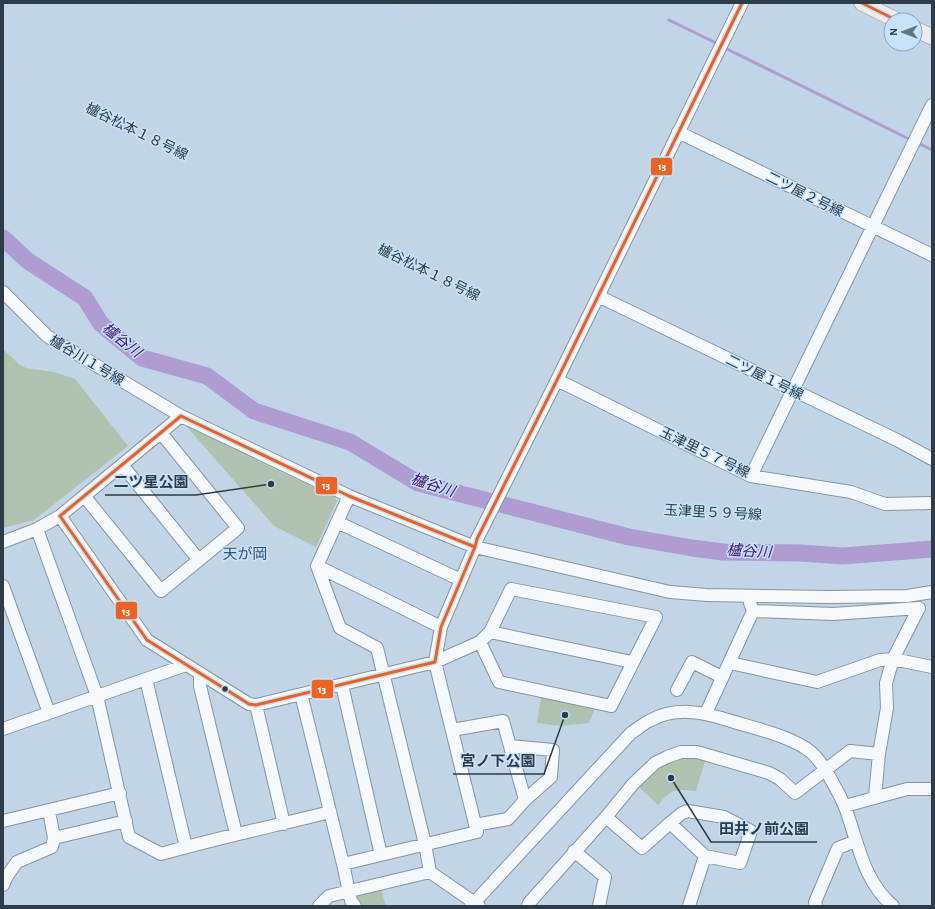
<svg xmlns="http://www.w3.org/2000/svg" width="935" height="909" font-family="'Alegreya Sans','Noto Sans JP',sans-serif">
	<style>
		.green { fill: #afc2af }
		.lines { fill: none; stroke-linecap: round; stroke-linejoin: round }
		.stream { stroke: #ae9cd3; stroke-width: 3 }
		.river { stroke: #ae9cd3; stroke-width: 17 }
		.minor-casing { stroke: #8694a2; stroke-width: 14 }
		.major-casing { stroke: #adb0b2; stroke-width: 17 }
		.path { stroke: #ced4d9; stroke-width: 1.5; stroke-dasharray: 2 2; stroke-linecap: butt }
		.minor { stroke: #f6f9fb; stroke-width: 12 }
		.major { stroke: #ececea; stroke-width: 15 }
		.bus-1-casing { stroke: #c6e3fc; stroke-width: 6 }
		.bus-1 { stroke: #e86324; stroke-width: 3 }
		.bus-dot { fill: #2d3c48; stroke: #c6e3fc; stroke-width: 1.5 }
		.labels { text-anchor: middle; stroke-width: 3; stroke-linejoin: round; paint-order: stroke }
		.street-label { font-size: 14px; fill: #2d3c48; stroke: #c6e3fc }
		.water-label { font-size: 15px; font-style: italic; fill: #431167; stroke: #c6e3fc }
		.neighbourhood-label { font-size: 15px; fill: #33526c; stroke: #c6e3fc }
		.leader { fill: none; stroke: #2d3c48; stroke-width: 1.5 }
		.callout-dot { fill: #2d3c48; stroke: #c6e3fc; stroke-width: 1.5 }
		.callout-label { font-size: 15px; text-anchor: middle; font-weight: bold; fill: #2d3c48; stroke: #c6e3fc; stroke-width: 3; stroke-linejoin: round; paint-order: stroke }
		.line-badge { stroke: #c6e3fc; stroke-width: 1.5 }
		.badge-label { font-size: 11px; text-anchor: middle; font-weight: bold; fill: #fff }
	</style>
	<rect width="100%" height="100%" fill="#c2d5e7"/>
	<path class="green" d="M3 349 19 364 26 368 54 372 75 379 128 446 34 520 3 528Z
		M186 426 279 471 334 496 337 501 316 547 274 526Z
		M541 698 595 708 589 723 560 726 537 723Z
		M675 757 706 758 696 791C675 789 672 788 658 805L637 785 649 772Z
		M381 889 386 906H361L357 901V895Z"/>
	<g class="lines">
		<path class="stream" d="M669 20 718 44
			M723 47 911 140
			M916 142 932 150"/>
		<path class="river" d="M3 238 28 261 85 298 101 324 142 358 207 376 254 411 350 442 418 483 629 537 692 548 723 552 801 553 843 556 932 549"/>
		<g class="minor-casing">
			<path id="minor" d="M678 132 932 255
				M3 292 47 336 181 416 349 496 475 547 670 592 707 595 829 597 907 596 932 592
				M598 296 899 441 932 459
				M557 380 751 476 851 492 885 504 932 503
				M123 466 198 559
				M751 476 932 105
				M349 496 317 566 441 627
				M85 497 161 591 238 528 161 433
				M60 516 147 640 249 704 256 705 435 662 480 642
				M337 522 461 580
				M37 529 97 696 129 837 161 854C217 838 274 826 330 812
				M3 542 37 529 60 516 181 416
				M317 566 340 628 377 648 425 844 430 872
				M3 586 49 713
				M511 589 656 617 611 706 499 682 480 642 490 632Z
				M753 611 833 614 919 608 893 659 886 683 887 708 879 754 875 797
				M490 632 632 662
				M730 663 817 682 880 660 893 659 932 667
				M200 674V686L236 834
				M146 679 186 847
				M342 685 381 855
				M677 690 692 662 722 677
				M301 694 343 864 477 832 435 662 441 627 475 547 477 539 557 380 742 3
				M256 705 284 824
				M706 713 753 611 750 603
				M3 729 186 665
				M452 730 503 721 525 800 508 819 475 825
				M510 746 553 750 551 777 525 800
				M845 806 907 789H932
				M49 811 54 838 126 821
				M606 817 642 848 670 823 705 856 689 906
				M3 821 120 793
				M670 823 682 813 688 811 724 817 751 831 740 863 705 856
				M574 851 605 877 599 906
				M343 864 351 901 355 906
				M3 885 7 876 17 862 52 847 54 838
				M319 906 329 896 430 872 479 906
				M471 906 631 733C637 729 643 724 649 721 676 706 703 712 731 721 754 728 794 737 812 753 822 762 828 774 834 785 838 792 842 800 845 807 858 842 863 881 893 906
				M528 906 529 903 606 817 633 784 655 763 667 757 681 752H697L769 773 780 779 795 793 850 751 879 754
				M816 906 815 902 838 848 856 841"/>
		</g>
		<g class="major-casing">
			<path id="major" d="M862 3 896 20
				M915 29 932 37"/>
		</g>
		<path class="path" d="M492 50 515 3
			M3 66 486 299 511 283 596 111V102L392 3
			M83 104 132 3
			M3 185 67 248 97 273 176 328 261 376 312 396 333 400 361 394 509 452
			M529 461 637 507 709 515 879 514
			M661 609 665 601
			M140 613 156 601"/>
		<use href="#minor" class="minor"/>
		<use href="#major" class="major"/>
		<g class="bus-1-casing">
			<path id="bus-1" d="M862 3 896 20
				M181 416 349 496 475 547
				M60 516 147 640 249 704 256 705 435 662
				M60 516 181 416
				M435 662 441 627 475 547 477 539 557 380 742 3"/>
		</g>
		<use href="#bus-1" class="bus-1"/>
	</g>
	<circle class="bus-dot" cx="225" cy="689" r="3.5"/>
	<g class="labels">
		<g class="street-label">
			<text transform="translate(137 131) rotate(26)" y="5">櫨谷松本１８号線</text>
			<text transform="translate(805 194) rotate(26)" y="5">二ツ屋２号線</text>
			<text transform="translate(429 272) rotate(26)" y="5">櫨谷松本１８号線</text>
			<text transform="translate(87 360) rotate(31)" y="5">櫨谷川１号線</text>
			<text transform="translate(765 377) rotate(26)" y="5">二ツ屋１号線</text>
			<text transform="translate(705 452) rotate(26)" y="5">玉津里５７号線</text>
			<text transform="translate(713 512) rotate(3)" y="5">玉津里５９号線</text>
		</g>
		<g class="water-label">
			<text transform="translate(122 340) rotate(39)" y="5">櫨谷川</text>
			<text transform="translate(433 485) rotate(18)" y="5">櫨谷川</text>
			<text transform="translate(749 551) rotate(3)" y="5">櫨谷川</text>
		</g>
		<g class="neighbourhood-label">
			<text x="245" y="559">天が岡</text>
		</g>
	</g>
	<path class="leader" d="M271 484L196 495H105M565 715L544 774H453M671 778L711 842H817"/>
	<g class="callout-dot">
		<circle cx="271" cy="484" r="4"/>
		<circle cx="565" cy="715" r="4"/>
		<circle cx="671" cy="778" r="4"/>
	</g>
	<g class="callout-label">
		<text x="151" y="487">二ツ星公園</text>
		<text x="498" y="766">宮ノ下公園</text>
		<text x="764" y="834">田井ノ前公園</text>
	</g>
	<g class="line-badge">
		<rect x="650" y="157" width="23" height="19" rx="4" fill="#e86324"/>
		<rect x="315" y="476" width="23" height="19" rx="4" fill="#e86324"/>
		<rect x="115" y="601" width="23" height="19" rx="4" fill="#e86324"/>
		<rect x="311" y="679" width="23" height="20" rx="4" fill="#e86324"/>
	</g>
	<g class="badge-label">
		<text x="662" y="170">13</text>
		<text x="326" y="489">13</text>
		<text x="126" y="615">13</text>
		<text x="322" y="693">13</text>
	</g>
	<rect width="935" height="909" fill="none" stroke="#2d3c48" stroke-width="8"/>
	<g transform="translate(903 32) rotate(270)"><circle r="19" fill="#c6e3fc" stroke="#89a0b4"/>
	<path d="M0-3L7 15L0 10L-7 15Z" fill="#617280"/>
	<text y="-6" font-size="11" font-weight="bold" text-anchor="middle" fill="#2d3c48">N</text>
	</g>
</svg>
